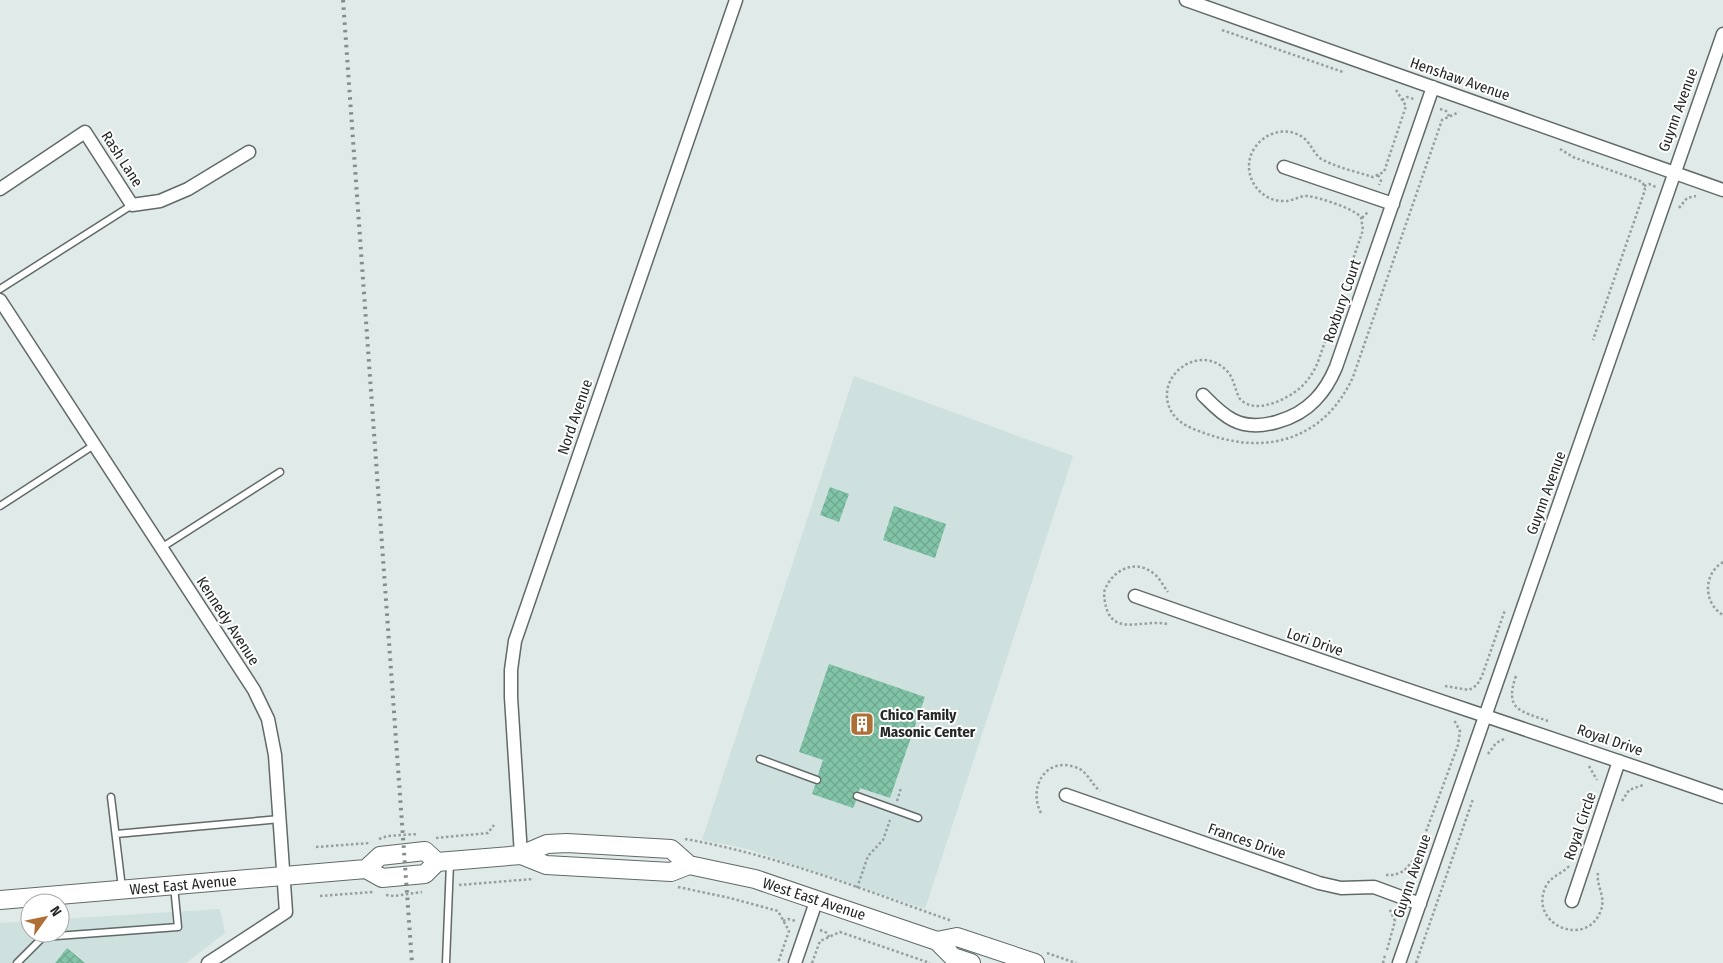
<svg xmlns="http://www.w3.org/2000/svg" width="1723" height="963" font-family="'Fira Sans Condensed',sans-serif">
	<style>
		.built { fill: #cee1df }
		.building { fill: url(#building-cross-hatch) }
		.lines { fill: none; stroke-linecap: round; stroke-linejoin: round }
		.service-casing { stroke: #616969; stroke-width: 9 }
		.minor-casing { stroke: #616969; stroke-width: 15 }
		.secondary-casing { stroke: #616969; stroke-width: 20 }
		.path { stroke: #979f9e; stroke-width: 2.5; stroke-dasharray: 2.5 2.5; stroke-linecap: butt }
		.service { stroke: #fff; stroke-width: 6 }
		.minor { stroke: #fff; stroke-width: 12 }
		.secondary { stroke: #fff; stroke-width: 18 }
		.rail { stroke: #858d8c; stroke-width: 4; stroke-dasharray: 2.5 5; stroke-linecap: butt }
		.labels { text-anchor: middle; stroke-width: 4; stroke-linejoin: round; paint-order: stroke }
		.street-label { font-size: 15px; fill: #232726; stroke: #fff }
		.poi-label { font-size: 15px; font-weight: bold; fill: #232726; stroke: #fff; text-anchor: start }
	</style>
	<defs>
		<pattern id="building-cross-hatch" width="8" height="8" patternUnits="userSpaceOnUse" patternTransform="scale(1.25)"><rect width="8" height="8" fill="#81c4a7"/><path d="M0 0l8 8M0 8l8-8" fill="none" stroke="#6fa890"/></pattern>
	</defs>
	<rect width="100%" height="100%" fill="#e0eae9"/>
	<path class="built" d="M854 376 1073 456 925 909 747 849 702 840Z
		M220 909 225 933 186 963H0V923L30 921V933H60V919Z"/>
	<path class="building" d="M830 487 849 494 839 522 820 515Z
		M894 506 946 524 935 558 883 540Z
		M829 664 925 697 890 798 860 788 859 791 852 795 856 801 853 808 812 794 815 785 822 781 818 775 823 760 799 752Z
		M67 948 85 963H55Z"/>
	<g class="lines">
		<g class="service-casing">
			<path id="service" d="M0 289 132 205
				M0 506 94 445
				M161 548 280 472
				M760 759 817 780
				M857 796 918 818
				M111 797 122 888
				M116 834 280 819
				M17 963 43 937 178 927 174 886
				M446 963 450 863"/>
		</g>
		<g class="minor-casing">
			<path id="minor" d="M1186 0 1723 190
				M1284 167 1393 204
				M0 189 85 132 132 205 160 201 188 189 249 152
				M0 300 254 690 268 719 275 755 286 912 208 963
				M1203 395C1212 404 1221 414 1233 420 1258 433 1297 419 1315 400 1325 390 1331 379 1336 367L1433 87
				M1135 596C1330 665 1527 729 1723 797
				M1066 795 1319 883 1341 888 1374 887 1420 904
				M521 855 511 697V670L515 641 736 0
				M1572 901 1619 761
				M795 963 817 899
				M1399 963 1723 34"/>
		</g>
		<g class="secondary-casing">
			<path id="secondary" d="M521 855 546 865 671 872 689 865 755 879 937 941 953 957 971 963
				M366 869 380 856 425 851 437 862
				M0 900 366 869 382 878 425 874 437 862 521 855 547 844 567 843 671 849 689 865
				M937 941 957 937 1035 963"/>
		</g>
		<path class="path" d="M1222 30 1343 72
			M1396 90 1406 106 1384 172 1373 177C1357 172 1339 168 1323 160 1315 156 1312 146 1306 140 1290 125 1265 131 1254 149 1240 171 1257 201 1283 201 1292 202 1300 195 1308 196 1321 198 1352 208 1361 217L1363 230 1319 359C1315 370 1309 380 1300 388 1286 400 1255 415 1240 399 1234 389 1235 378 1225 369 1198 344 1155 376 1170 409 1177 424 1193 429 1207 434 1269 456 1325 438 1353 377L1442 120 1459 112
			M1402 100 1407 97 1414 99
			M1440 109 1446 111 1449 116
			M1560 149 1573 157 1638 180 1643 183 1645 190 1593 340
			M1378 175 1381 181 1379 185
			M1644 186 1649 184 1656 187
			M1679 208 1687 198 1696 196
			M1362 218 1369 211
			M1723 562C1703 574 1703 603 1723 615
			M1167 624C1140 618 1106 642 1104 592 1111 571 1134 558 1153 573 1160 578 1163 586 1168 592
			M1516 676C1504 710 1520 711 1548 721
			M1445 686 1469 690 1477 685 1482 676 1505 610
			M1488 754 1496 743 1506 738
			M1589 766 1597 780
			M897 801 901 788
			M1622 801 1629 790 1643 785
			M1041 813C1028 788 1045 757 1075 767 1088 771 1090 783 1100 791
			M436 838 488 833 494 825
			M379 839 387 836 418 834
			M685 839C777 855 864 890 952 921
			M316 847 370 843
			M1569 866C1562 874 1551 876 1546 886 1527 924 1587 950 1601 910 1606 896 1596 886 1598 873
			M1386 875H1394L1404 871 1417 856 1458 745 1460 731 1454 720
			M459 885 533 879
			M678 887 730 898 778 911 789 931 778 963
			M857 888 868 856 883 840 890 820
			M386 895 394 896 422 892
			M320 896 373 892
			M783 921 788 919 796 921
			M820 930 827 933 829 937
			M1387 950 1395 921 1389 908
			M1047 953 1076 963
			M812 963 820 941 840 932 930 963
			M1383 963 1385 955
			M1416 963 1473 799"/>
		<use href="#service" class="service"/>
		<use href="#minor" class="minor"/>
		<use href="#secondary" class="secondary"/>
		<path class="rail" d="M343 0 412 963"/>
	</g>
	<defs>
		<g id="building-square" transform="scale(1.25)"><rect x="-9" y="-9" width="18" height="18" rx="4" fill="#ae6f36" stroke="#fff"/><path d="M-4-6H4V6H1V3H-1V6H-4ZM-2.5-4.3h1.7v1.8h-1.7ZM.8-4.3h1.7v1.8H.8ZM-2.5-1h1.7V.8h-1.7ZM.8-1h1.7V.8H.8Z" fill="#fff"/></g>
	</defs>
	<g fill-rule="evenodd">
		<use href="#building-square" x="862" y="724"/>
	</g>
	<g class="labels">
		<g class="street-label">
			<text transform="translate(1460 79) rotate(19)" y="5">Henshaw Avenue</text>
			<text transform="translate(1678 110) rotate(-70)" y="5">Guynn Avenue</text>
			<text transform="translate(122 159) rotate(57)" y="5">Rash Lane</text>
			<text transform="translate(1342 301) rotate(-71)" y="5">Roxbury Court</text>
			<text transform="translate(575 417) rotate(-71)" y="5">Nord Avenue</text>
			<text transform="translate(1546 493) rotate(-70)" y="5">Guynn Avenue</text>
			<text transform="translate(228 621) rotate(57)" y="5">Kennedy Avenue</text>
			<text transform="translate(1315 642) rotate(19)" y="5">Lori Drive</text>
			<text transform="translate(1610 740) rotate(19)" y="5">Royal Drive</text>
			<text transform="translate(1580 826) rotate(-71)" y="5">Royal Circle</text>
			<text transform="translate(1247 841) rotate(19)" y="5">Frances Drive</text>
			<text transform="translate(1412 876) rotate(-71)" y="5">Guynn Avenue</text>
			<text transform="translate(183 885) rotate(-5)" y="5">West East Avenue</text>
			<text transform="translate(814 899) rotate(18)" y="5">West East Avenue</text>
		</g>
		<g class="poi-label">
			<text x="880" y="720">Chico Family<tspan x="880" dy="17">Masonic Center</tspan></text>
		</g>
	</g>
	<g transform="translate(45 918) rotate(57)"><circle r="24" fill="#ffffff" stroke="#a7a9a8"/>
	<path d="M0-4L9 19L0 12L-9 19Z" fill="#ae6f36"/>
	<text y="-8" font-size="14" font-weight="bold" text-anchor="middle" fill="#232726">N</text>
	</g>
</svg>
